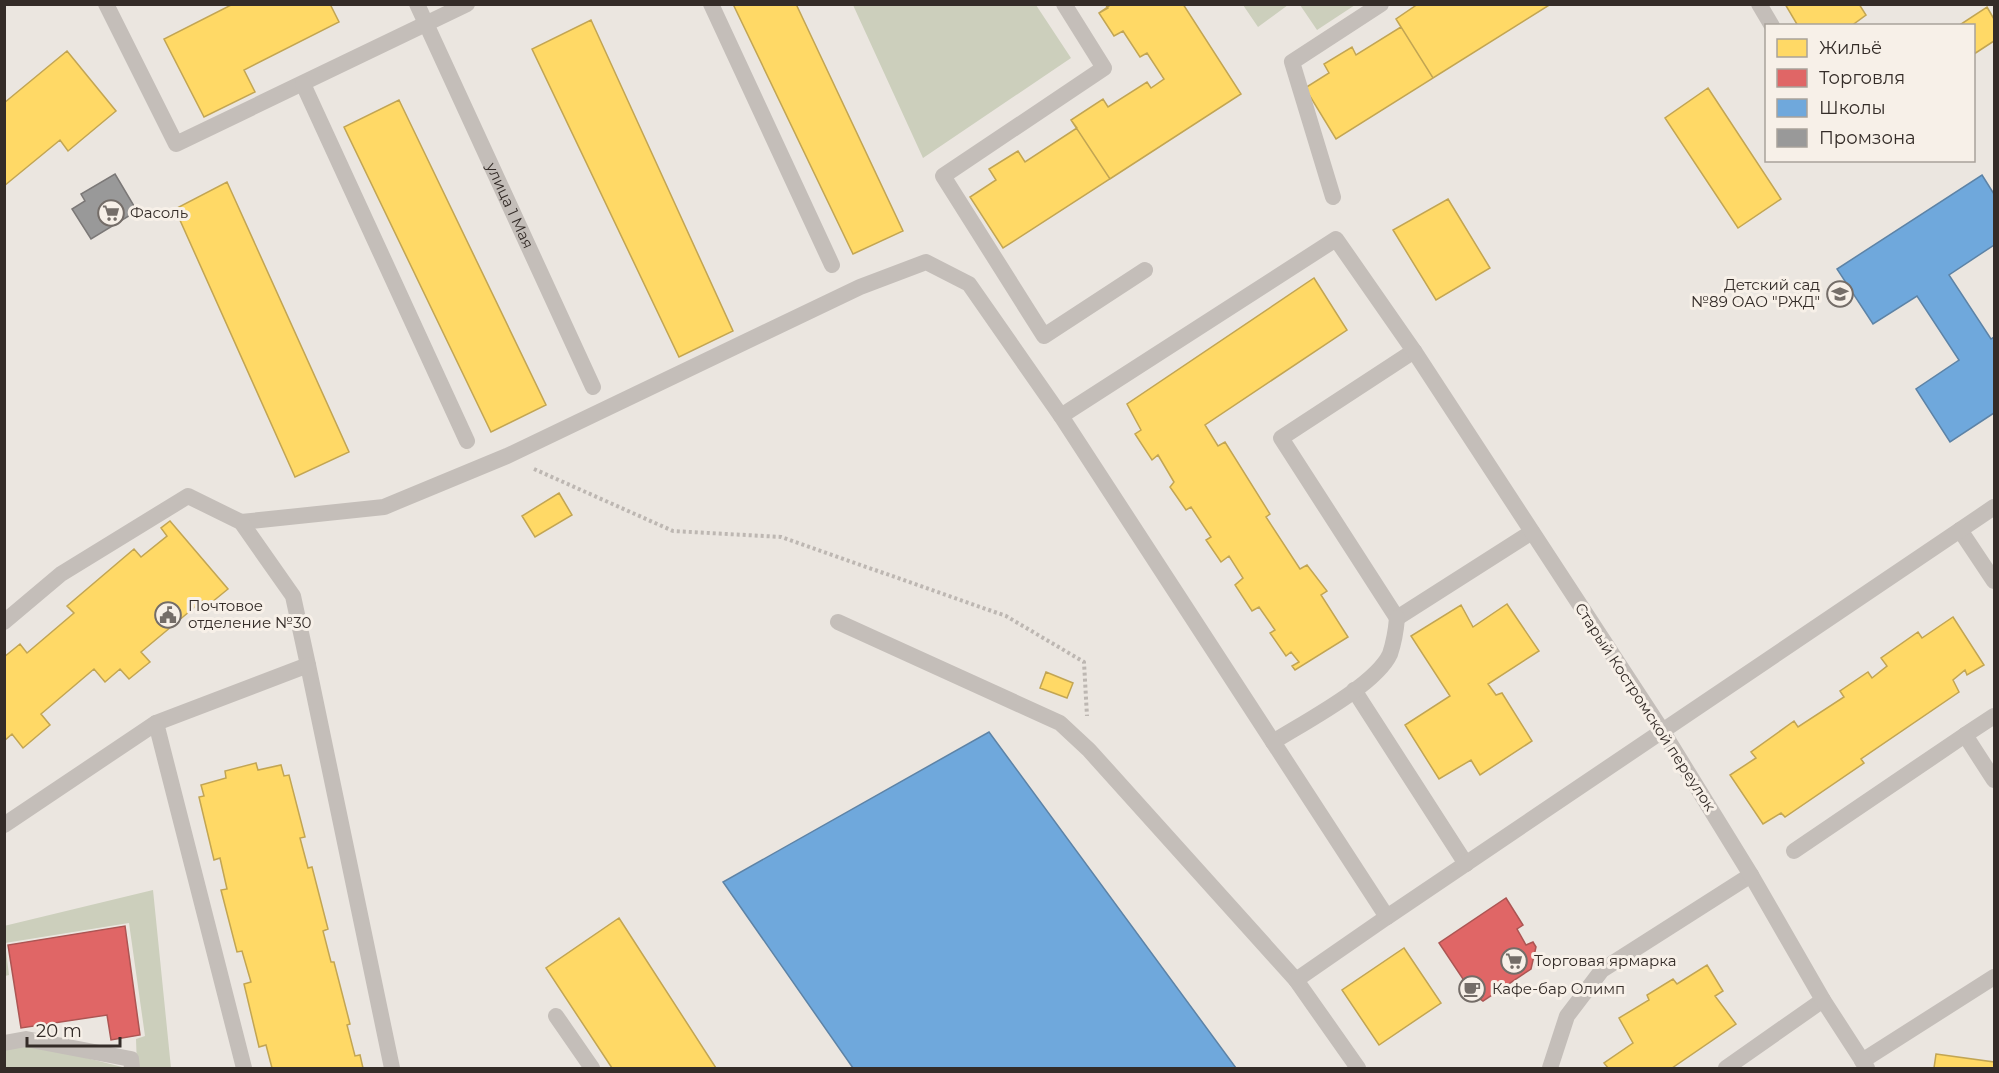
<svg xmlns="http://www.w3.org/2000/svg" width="1999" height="1073" font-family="Montserrat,sans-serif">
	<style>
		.green { fill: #cccfbc }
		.homes { fill: #ffd966; stroke: #c2a553; stroke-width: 1.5 }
		.shops { fill: #e06666; stroke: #ac5553; stroke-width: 1.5 }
		.schools { fill: #6fa8dc; stroke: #5d83a6; stroke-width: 1.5 }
		.industry { fill: #999; stroke: #7b7877; stroke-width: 1.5 }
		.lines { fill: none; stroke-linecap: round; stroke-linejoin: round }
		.path { stroke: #bdb7b2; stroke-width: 4; stroke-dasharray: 3 3; stroke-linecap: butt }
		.lane { stroke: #c4beb9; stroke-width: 16 }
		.labels { text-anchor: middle; stroke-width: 6; stroke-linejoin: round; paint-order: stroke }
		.street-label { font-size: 15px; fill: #342c28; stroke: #f7f0e8 }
		.poi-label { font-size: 15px; fill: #342c28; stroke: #f7f0e8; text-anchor: start }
	</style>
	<rect width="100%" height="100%" fill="#ebe6e0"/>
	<path class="green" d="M853 5H1036L1071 58 923 158Z
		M1243 5H1288L1258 27Z
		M1300 5H1355L1317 30Z
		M153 890 171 1068H137L136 1039 145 1036 129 923 5 943 9 975 5 976 4 926Z
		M28 1043 126 1068H5L4 1048Z"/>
	<path class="homes" d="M233 4H330L339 22 244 70 255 92 204 117 164 39Z
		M733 4H796L903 231 853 254Z
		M1105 4H1183L1241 94 1003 248 970 197 996 180 989 169 1018 151 1025 162 1077 128 1071 120 1103 99 1108 107 1147 82 1151 88 1164 79 1147 53 1140 57 1123 31 1114 36 1099 13 1108 8Z
		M1112 4H1183L1241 94 1110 179 1071 120 1103 99 1108 107 1147 82 1151 88 1164 79 1147 53 1140 57 1123 31 1114 36 1099 13Z
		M1418 4H1551L1336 139 1305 88 1329 73 1324 64 1352 47 1356 55 1401 27 1396 19Z
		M1418 4H1551L1433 78 1396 19Z
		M1785 4H1859L1866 15 1851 26H1798Z
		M1987 7 1994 19V41L1974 54V26H1958Z
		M591 20 733 331 679 357 532 49Z
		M67 51 116 111 68 151 60 140 4 186V103Z
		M1708 88 1781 199 1738 228 1665 118Z
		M399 100 546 405 491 432 344 127Z
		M227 182 349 452 295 477 175 209Z
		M1448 199 1490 268 1436 300 1393 230Z
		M1314 278 1347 330 1205 425 1218 446 1225 442 1270 514 1266 517 1300 569 1307 565 1327 591 1321 595 1348 637 1295 670 1292 666 1299 662 1291 652 1286 656 1270 633 1275 630 1259 607 1252 611 1235 585 1243 578 1229 556 1221 562 1206 540 1211 537 1191 507 1186 510 1170 487 1174 482 1158 455 1152 460 1135 434 1141 430 1127 404Z
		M559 493 572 515 535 537 522 516Z
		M170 521 228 589 206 607 202 601 141 652 150 662 129 679 120 669 105 682 94 669 41 714 50 725 23 748 12 734 4 741V657L20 644 27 653 74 613 67 606 134 549 141 557 167 536 161 528Z
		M1507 604 1539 651 1488 684 1496 695 1502 693 1532 741 1480 775 1471 760 1439 779 1405 725 1450 696 1411 636 1461 605 1473 627Z
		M1953 617 1984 665 1967 675 1965 670 1953 680 1959 692 1861 759 1864 763 1785 817 1781 813 1763 824 1730 775 1756 758 1751 752 1794 721 1798 727 1844 697 1840 691 1868 672 1872 678 1887 666 1881 658 1918 632 1922 638Z
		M1046 672 1073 683 1067 698 1040 688Z
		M256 763 258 770 281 765 284 776 289 775 305 837 300 838 308 868 312 867 328 929 323 931 331 962H334L350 1024 347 1025 355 1056 360 1055 363 1068H272L266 1045 259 1047 244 984 251 982 242 951 237 952 221 890 227 889 220 858 214 860 199 797 204 796 201 785 226 778 225 771Z
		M619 918 716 1068H612L546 968Z
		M1404 948 1441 1003 1379 1045 1342 990Z
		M1707 965 1723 991 1715 996 1736 1024 1672 1068H1608L1604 1063 1633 1043 1619 1018 1649 1000 1647 995 1673 979 1677 984Z
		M1936 1054 1994 1062V1068H1934Z"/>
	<path class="shops" d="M1506 898 1523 925 1517 929 1526 945 1533 942 1536 947 1531 969 1483 1001 1473 994 1439 943Z
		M125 926 140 1035 111 1040 107 1015 21 1028 8 945Z"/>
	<path class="schools" d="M1982 175 1994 194V245L1949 275 1991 339 1994 337V413L1950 442 1916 389 1959 360 1917 296 1873 324 1837 269Z
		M989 732 1236 1068H853L723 882Z"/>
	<path class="industry" d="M115 174 137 211 91 239 72 209 85 201 81 194Z"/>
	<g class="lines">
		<path class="path" d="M534 469 673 531 781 537 1006 616 1084 662 1087 716"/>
		<g class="lane">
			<path d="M106 4 176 144 467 4"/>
			<path id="s1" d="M417 4 593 387"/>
			<path d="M711 4 832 265"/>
			<path d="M1064 4 1104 68 943 176 1044 336 1145 270"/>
			<path d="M1759 4 1772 26"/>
			<path d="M303 84 467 441"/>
			<path d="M1333 197 1292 62 1381 4"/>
			<path d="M1414 351 1281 438 1397 618 1532 532"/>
			<path d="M241 522 384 507 507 456 860 287 926 262 969 284 1061 416"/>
			<path d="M1960 530 1994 581"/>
			<path d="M4 622 61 574 188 496 241 522 293 596 308 665 156 723 4 825"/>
			<path d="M838 622 1060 723 1089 750 1296 980 1387 917"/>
			<path d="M308 665 392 1068"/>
			<path d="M1354 690 1466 864"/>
			<path d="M1994 716 1965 735 1994 780"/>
			<path d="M156 723 244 1068"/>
			<path d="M1273 742C1303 723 1376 685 1390 654 1394 642 1396 630 1397 618"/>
			<path d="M1794 851 1965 735"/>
			<path d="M1296 980 1358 1068"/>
			<path d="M556 1016 592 1068"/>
			<path d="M4 1043 26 1039 131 1059 132 1068"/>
			<path d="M1862 1061 1994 977"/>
			<path d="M1550 1068 1567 1016 1602 970 1751 875"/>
			<path d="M1726 1068 1823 1000"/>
			<path d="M1867 1068 1823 1000 1751 875 1663 732 1414 351 1336 239 1061 416 1387 917 1994 507"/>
		</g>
	</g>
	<defs>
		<g id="supermarket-ring" transform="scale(1.35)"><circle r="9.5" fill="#f7f0e8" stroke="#746d68" stroke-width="1.5"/><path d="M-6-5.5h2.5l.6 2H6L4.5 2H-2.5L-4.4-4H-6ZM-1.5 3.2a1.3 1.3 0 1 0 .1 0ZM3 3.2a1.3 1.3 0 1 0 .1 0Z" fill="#746d68"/></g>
		<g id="school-ring" transform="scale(1.35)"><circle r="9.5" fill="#f7f0e8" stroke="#746d68" stroke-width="1.5"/><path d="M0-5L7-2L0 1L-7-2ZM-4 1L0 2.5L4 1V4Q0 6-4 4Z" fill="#746d68"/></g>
		<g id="civic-ring" transform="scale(1.35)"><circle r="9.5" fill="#f7f0e8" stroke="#746d68" stroke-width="1.5"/><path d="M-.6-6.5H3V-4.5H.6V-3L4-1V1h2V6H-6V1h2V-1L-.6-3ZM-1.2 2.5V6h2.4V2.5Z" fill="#746d68"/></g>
		<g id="cafe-ring" transform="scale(1.35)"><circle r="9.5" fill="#f7f0e8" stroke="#746d68" stroke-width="1.5"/><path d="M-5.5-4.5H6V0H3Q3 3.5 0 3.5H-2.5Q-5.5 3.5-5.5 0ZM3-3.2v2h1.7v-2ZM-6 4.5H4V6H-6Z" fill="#746d68"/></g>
	</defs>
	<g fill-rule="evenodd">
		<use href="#supermarket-ring" x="111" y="213"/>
		<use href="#school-ring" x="1840" y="294"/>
		<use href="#civic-ring" x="168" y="615"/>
		<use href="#supermarket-ring" x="1514" y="961"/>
		<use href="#cafe-ring" x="1472" y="989"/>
	</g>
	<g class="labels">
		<g class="street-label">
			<text dy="5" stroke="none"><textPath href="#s1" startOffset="222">улица 1 Мая</textPath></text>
			<text transform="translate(1645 707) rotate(57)" y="5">Старый Костромской переулок</text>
		</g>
		<g class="poi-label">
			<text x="130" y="218">Фасоль</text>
			<text x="1820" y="290" text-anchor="end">Детский сад<tspan x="1820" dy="17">№89 ОАО "РЖД"</tspan></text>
			<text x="188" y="611">Почтовое<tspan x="188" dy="17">отделение №30</tspan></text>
			<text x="1534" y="966">Торговая ярмарка</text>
			<text x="1492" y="994">Кафе-бар Олимп</text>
		</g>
	</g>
	<rect width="1999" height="1073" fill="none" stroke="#342c28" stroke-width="12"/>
	<rect x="1765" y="24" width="210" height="138" fill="#f7f0e8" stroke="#a9a29b" stroke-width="1.5"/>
	<rect x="1777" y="39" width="30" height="18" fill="#ffd966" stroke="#a9a29b" stroke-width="1.5"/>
	<text x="1819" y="54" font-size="18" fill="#342c28">Жильё</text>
	<rect x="1777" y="69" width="30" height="18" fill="#e06666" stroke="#a9a29b" stroke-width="1.5"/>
	<text x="1819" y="84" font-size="18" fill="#342c28">Торговля</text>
	<rect x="1777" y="99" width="30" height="18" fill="#6fa8dc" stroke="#a9a29b" stroke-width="1.5"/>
	<text x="1819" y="114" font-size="18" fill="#342c28">Школы</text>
	<rect x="1777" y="129" width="30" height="18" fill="#999999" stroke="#a9a29b" stroke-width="1.5"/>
	<text x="1819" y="144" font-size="18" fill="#342c28">Промзона</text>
	<path d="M27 1037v9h93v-9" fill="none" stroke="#342c28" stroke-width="3"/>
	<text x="36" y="1037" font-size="18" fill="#342c28" stroke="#f7f0e8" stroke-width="4.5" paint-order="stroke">20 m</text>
</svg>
